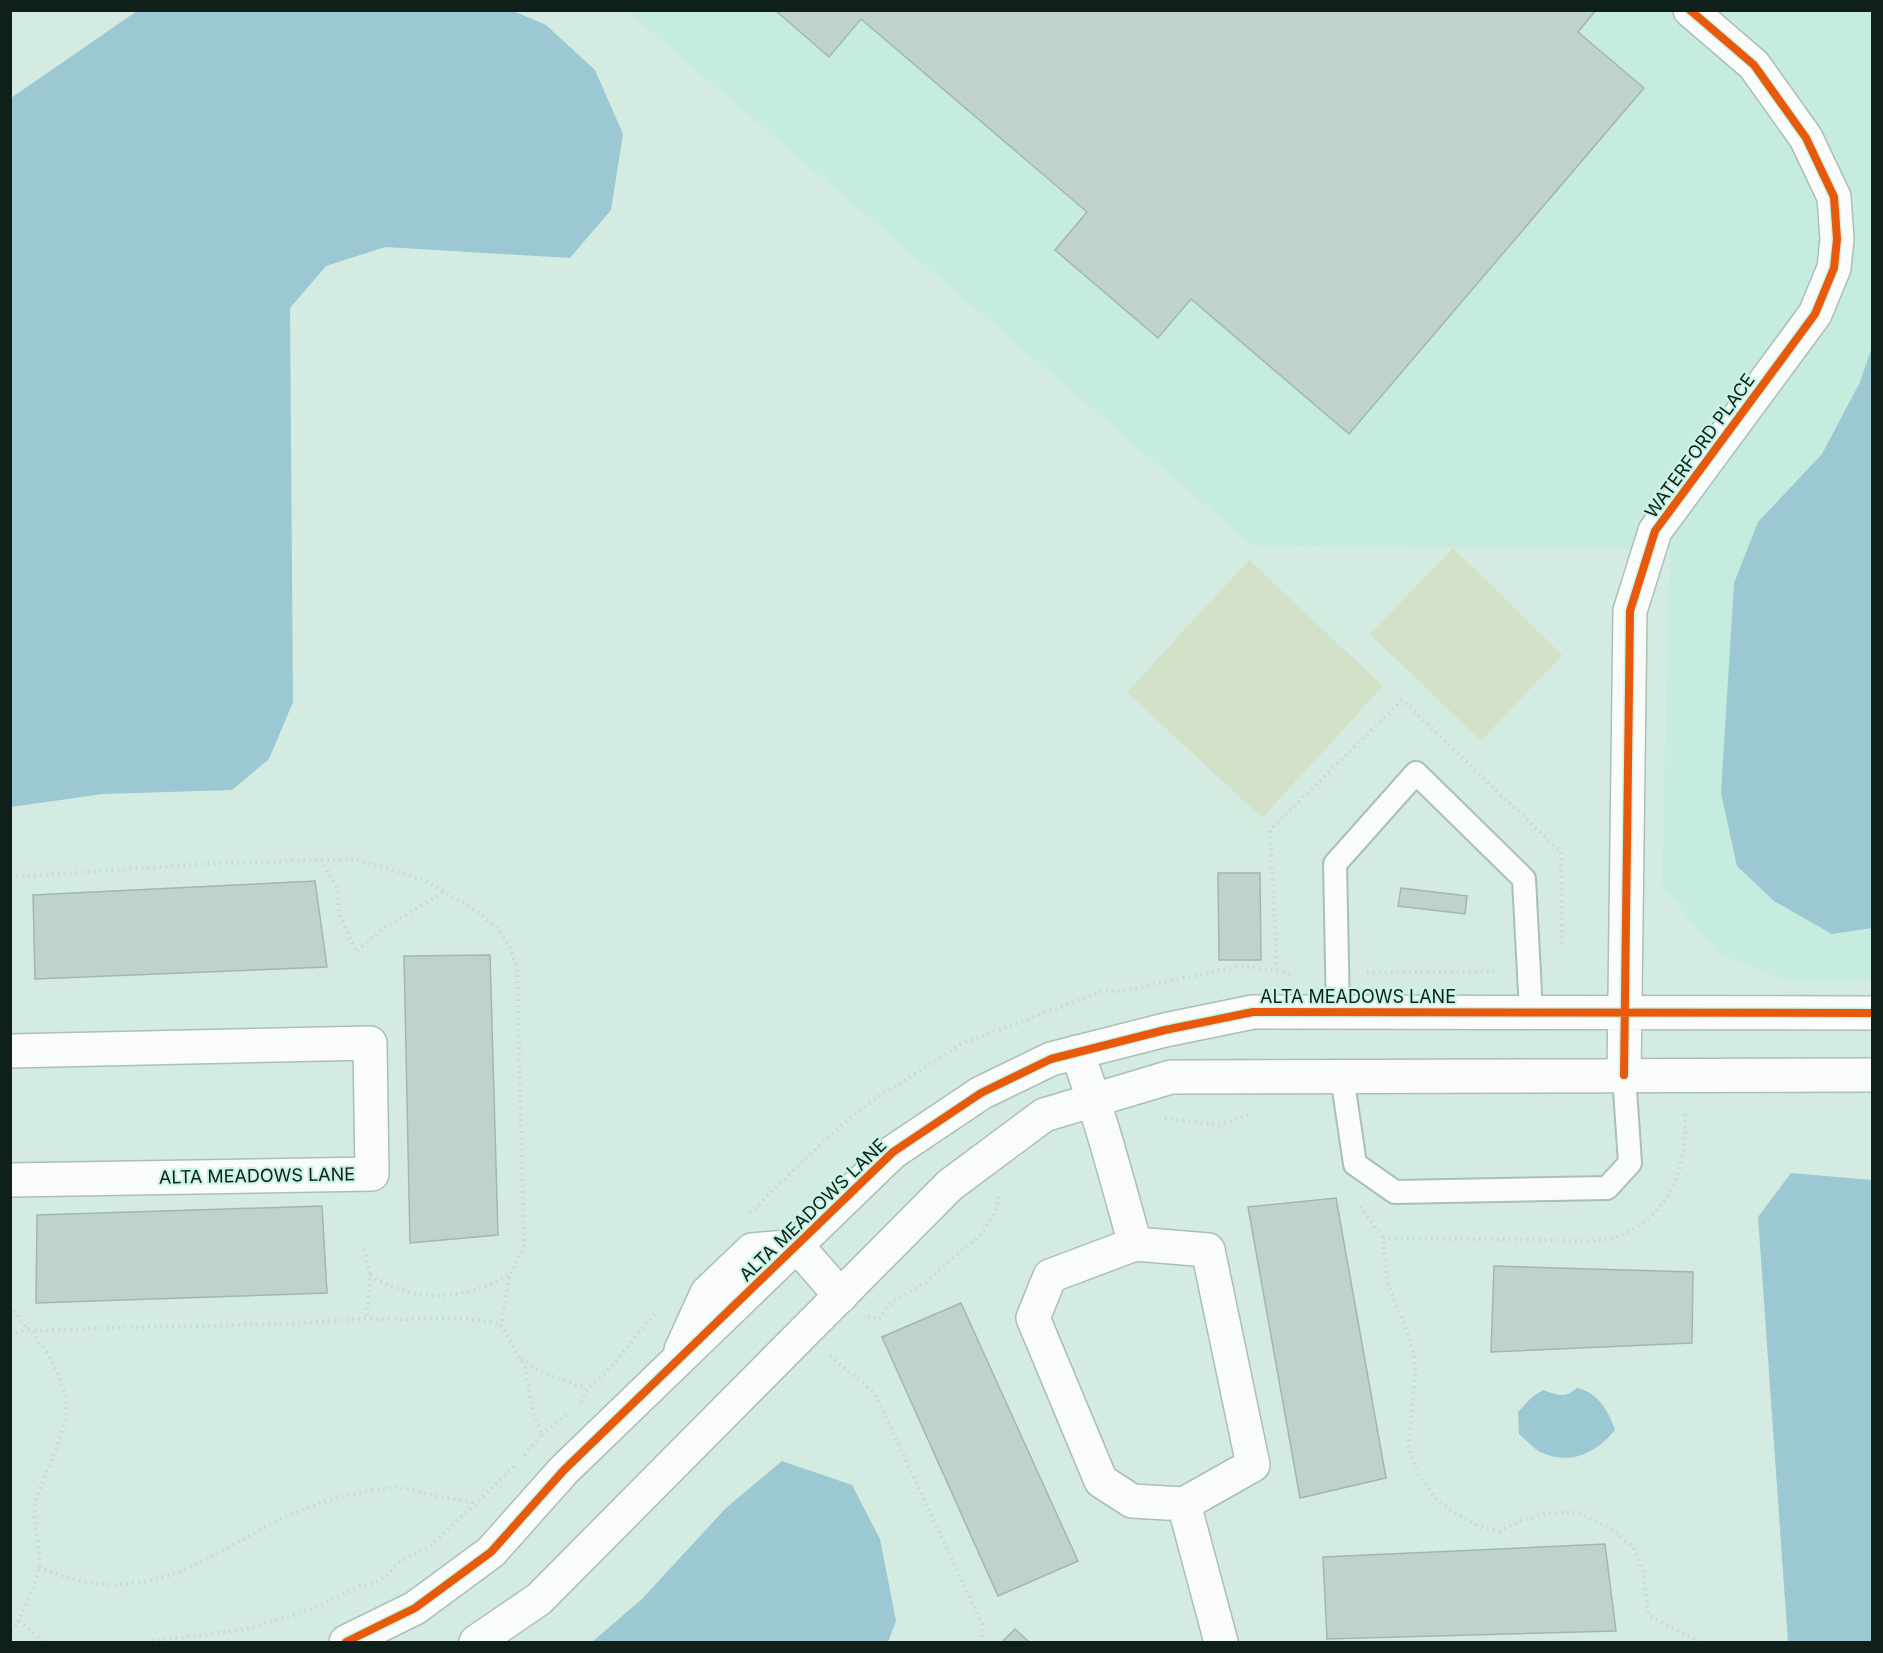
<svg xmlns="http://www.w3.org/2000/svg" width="1883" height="1653" font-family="Inter,sans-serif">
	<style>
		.built { fill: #c5ecde }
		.green { fill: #d2e1c8 }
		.water { fill: #9bc8d3 }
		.building { fill: #bfd2ce; stroke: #a3b6b3; stroke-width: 1.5 }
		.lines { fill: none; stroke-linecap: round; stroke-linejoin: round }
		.service-casing { stroke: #abbeb7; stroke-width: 26 }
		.minor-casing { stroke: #abbeb7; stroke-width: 36 }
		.path { stroke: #ced5d3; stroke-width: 4; stroke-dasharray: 1.5 4.5; stroke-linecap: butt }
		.service { stroke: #f9fcfb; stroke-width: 22 }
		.minor { stroke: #f9fcfb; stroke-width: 33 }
		.cycleway-casing { stroke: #caf5e5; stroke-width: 11 }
		.cycleway { stroke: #e8590c; stroke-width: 8 }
		.labels { text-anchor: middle; stroke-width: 4.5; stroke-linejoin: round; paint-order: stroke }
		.street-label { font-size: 18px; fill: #0f201a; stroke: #caf5e5 }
	</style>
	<rect width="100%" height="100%" fill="#d4ebe2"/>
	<path class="built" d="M627 11H1872V980L1791 983 1717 953 1662 885 1670 548 1253 546Z"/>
	<path class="green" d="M1453 548 1562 655 1481 741 1370 634Z
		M1249 560 1383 686 1262 818 1127 692Z"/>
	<path class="water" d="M137 11 511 10 546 25 595 70 623 134 611 210 570 258 385 247 326 266 290 308 293 702 269 759 232 790 103 794 11 807V98Z
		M1872 347V928L1832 934 1774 901 1737 866 1721 793 1734 583 1758 522 1822 454 1860 382Z
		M1791 1173 1872 1180V1642H1788L1758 1217Z
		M1577 1388C1597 1392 1609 1411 1615 1430 1596 1453 1571 1466 1540 1452 1533 1448 1525 1439 1519 1434L1518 1412 1532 1397 1543 1390C1558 1395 1564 1399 1577 1388Z
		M782 1461 852 1485 880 1539 896 1621 888 1642H592L642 1599 726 1508Z"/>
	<path class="building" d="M775 10H1596L1578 32 1644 88 1349 434 1191 299 1158 338 1055 250 1087 212 861 19 829 57Z
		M1218 873H1260L1261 960H1219Z
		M315 881 327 967 35 979 33 895Z
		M1401 888 1467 896 1465 914 1398 906Z
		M490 955 498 1235 410 1243 404 956Z
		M1336 1198 1386 1478 1300 1498 1248 1207Z
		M322 1206 327 1293 36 1303 37 1215Z
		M1494 1266 1693 1272 1692 1343 1491 1352Z
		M961 1303 1078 1561 998 1596 882 1337Z
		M1605 1544 1616 1631 1327 1639 1323 1557Z
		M1015 1629 1029 1642H1002Z"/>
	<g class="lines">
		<g class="service-casing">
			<path id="service" d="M1338 1012 1335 864 1416 773 1524 879 1531 1012
				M1342 1076 1355 1164 1395 1192 1607 1188 1630 1163 1624 1075"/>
		</g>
		<g class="minor-casing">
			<path id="minor" d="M10 1051 370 1043 372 1174 10 1180
				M1077 1052C1100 1115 1117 1180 1135 1244
				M1624 1075 1630 611 1655 531 1815 314 1834 268 1837 239 1834 197 1806 138 1754 65 1690 10
				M797 1246 841 1296
				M681 1350 707 1293 752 1250 797 1246
				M1184 1504 1253 1465 1208 1250 1135 1244 1050 1276 1033 1318 1101 1481 1132 1501 1184 1504 1221 1642
				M346 1642 415 1608 491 1552 564 1470 893 1152 981 1093 1051 1059 1165 1030 1253 1012 1872 1013
				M476 1642 539 1599 950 1185 1044 1115 1171 1077 1872 1075"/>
		</g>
		<path class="path" d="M321 860 337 887 339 914 356 952 379 931 444 892
			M10 877 204 864 356 859 424 880 469 906 497 927 511 949 517 969 524 1248 510 1274 501 1325 525 1367 534 1415 542 1435 524 1456
			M1277 970 1270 830 1402 700 1561 852 1562 948
			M1367 973 1497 971
			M1165 1118 1219 1125 1248 1115
			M1360 1207 1383 1238 1387 1282 1408 1334 1416 1367 1408 1445 1419 1476 1437 1500 1452 1511 1478 1526 1500 1531 1519 1521 1548 1513 1578 1512 1615 1531 1634 1548 1643 1571 1648 1615 1700 1642
			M750 1213 827 1138 866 1105 961 1044 1103 991H1123L1240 966 1294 974
			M1383 1238C1438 1239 1492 1239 1547 1240 1570 1240 1603 1244 1624 1234 1673 1212 1688 1161 1685 1112
			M364 1249 370 1275 367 1318
			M370 1275C416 1304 462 1301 509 1275
			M10 1306 28 1329 38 1331C148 1324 258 1329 367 1318 412 1323 457 1312 501 1325
			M868 1317 878 1320 893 1301 926 1282 982 1233 996 1210 999 1193
			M10 1335 28 1329C47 1349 64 1377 66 1406 68 1428 44 1475 37 1498 30 1521 41 1543 39 1566 37 1585 20 1619 10 1634
			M830 1356 875 1394 983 1626 981 1642
			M521 1359 544 1373 586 1388
			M581 1402C588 1384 596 1383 608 1370 626 1352 638 1330 657 1313
			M542 1435 567 1414
			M39 1567C169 1624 226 1526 340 1497 352 1494 386 1487 398 1487 408 1488 419 1492 429 1494 445 1498 462 1500 478 1503
			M19 1621 44 1642
			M146 1642 247 1629 315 1608 360 1586 374 1583 389 1574 397 1563 431 1546 517 1464"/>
		<use href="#service" class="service"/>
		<use href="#minor" class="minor"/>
		<g class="cycleway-casing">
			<path id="cycleway" d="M1624 1075 1630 611 1655 531 1815 314 1834 268 1837 239 1834 197 1806 138 1754 65 1690 10
				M346 1642 415 1608 491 1552 564 1470 893 1152 981 1093 1051 1059 1165 1030 1253 1012 1872 1013"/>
		</g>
		<use href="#cycleway" class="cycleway"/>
	</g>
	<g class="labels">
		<g class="street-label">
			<text transform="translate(1700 446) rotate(-54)" y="6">WATERFORD PLACE</text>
			<text x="1358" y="1003">ALTA MEADOWS LANE</text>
			<text transform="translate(257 1176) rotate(-1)" y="6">ALTA MEADOWS LANE</text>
			<text transform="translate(813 1210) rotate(-44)" y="6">ALTA MEADOWS LANE</text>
		</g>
	</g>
	<rect width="1883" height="1653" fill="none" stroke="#0f201a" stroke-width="24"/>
</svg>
